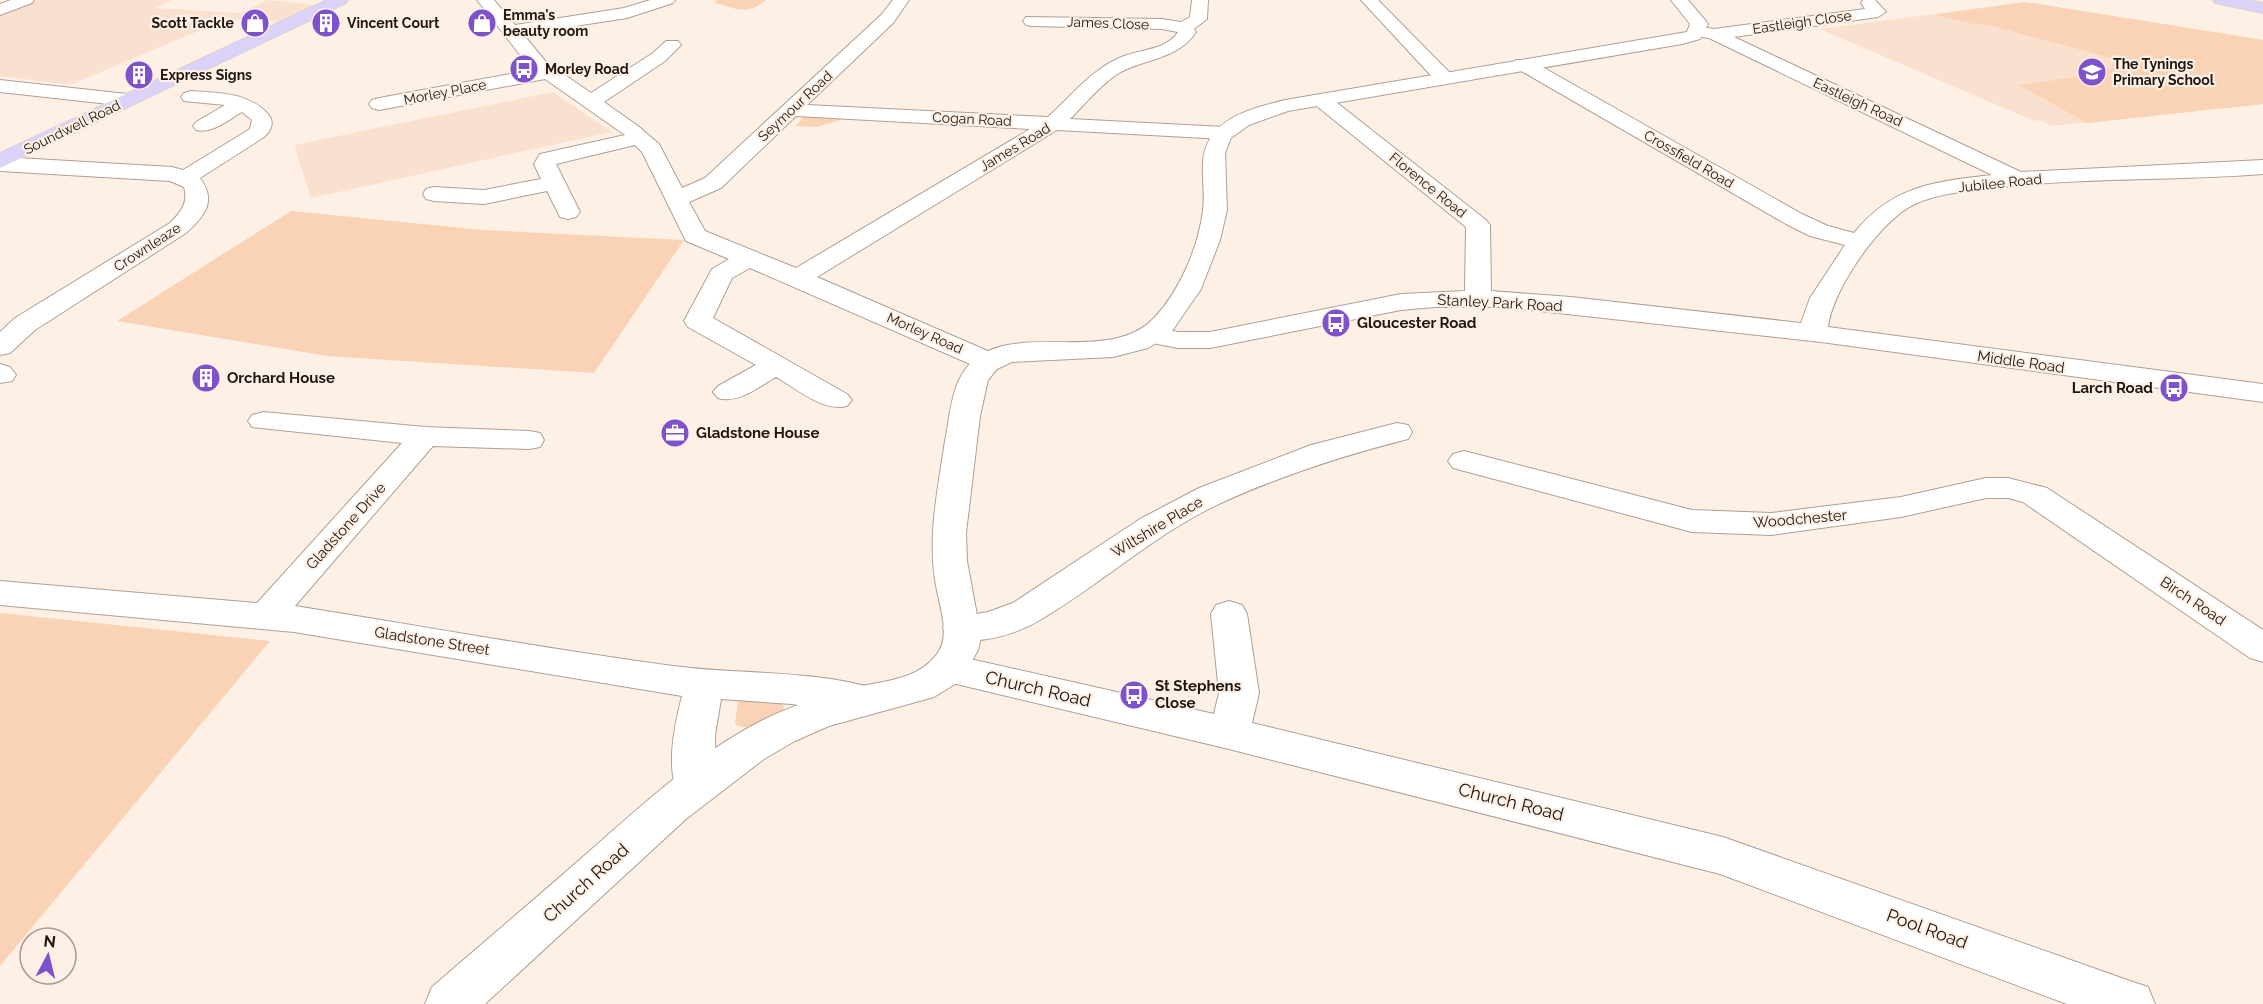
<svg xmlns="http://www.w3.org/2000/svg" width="2263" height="1004" font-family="Raleway,sans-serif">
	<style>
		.built { fill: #fae1cf }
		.green { fill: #fad3b6 }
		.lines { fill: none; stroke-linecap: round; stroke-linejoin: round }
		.minor-casing { stroke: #b09f92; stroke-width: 2 }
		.tertiary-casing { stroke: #b09f92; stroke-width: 2 }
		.primary-casing { stroke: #d6d5d4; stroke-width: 2 }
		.minor { fill: #fff; fill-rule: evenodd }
		.tertiary { fill: #fff; fill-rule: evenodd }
		.primary { fill: #dcd1f9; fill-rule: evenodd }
		.labels { text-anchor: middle; stroke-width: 4.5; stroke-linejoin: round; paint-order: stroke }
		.far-poi-label { font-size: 14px; font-weight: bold; fill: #1d1612; stroke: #fff0e5; text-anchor: start }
		.far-street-label { font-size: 14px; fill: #1d1612; stroke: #fff0e5 }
		.street-label { font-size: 15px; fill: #1d1612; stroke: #fff0e5 }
		.poi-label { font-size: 15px; font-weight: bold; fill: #1d1612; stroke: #fff0e5; text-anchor: start }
		.near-street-label { font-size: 18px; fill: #1d1612; stroke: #fff0e5 }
	</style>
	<rect width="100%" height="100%" fill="#fff0e5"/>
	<path class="built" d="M40 0H172L154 8 240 13 267 0 318 5 281 22 227 19 70 85 0 76V14Z
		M2025 2 2263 40V104L2052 126 2039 120 2034 121 1820 29Z
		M553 92 612 132 311 198 294 145Z"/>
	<path class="green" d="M716 0H766C745 16 739 9 715 3Z
		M2025 2 2263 40V104L2087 123 2019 85 2098 74 2115 66 2111 65 2119 60 1988 25 1974 24 1934 15Z
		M811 115 850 117 817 127 795 126 804 117Z
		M291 211 483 230 684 240 594 373 327 356 117 321Z
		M0 613 270 641 0 966Z
		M738 700 783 703 784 708 780 713C767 719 748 734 735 724Z"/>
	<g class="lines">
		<g class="minor-casing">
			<path id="minor" d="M11 0H34L32 3 0 15V4Z
				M477 0H494L515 25 624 8 650 0H675L673 3 627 18 523 34 546 62 591 93 653 53 666 41H678L681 45 665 61 604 102 638 126 659 144 682 188 705 178 881 15 893 0H909L893 23 807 105 1048 117C1071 96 1094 67 1124 56 1140 50 1168 49 1178 32L1162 29 1032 26 1026 25 1023 21 1026 17 1162 19 1181 22 1190 17 1192 0H1208L1207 19 1194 29 1196 32C1179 59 1144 59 1119 73 1101 84 1085 104 1070 119L1224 127 1231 129 1234 133 1231 137 1224 139 1057 130 817 277 997 355 1001 361 997 367 987 370 977 367 750 268 732 278 713 318 847 394 852 400 847 406C823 412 797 389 776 377 758 387 739 404 718 398L713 392 718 386 756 365 688 327 684 321 712 269 729 259 686 241 642 152 635 145 556 164 580 212 576 217 568 219 560 217 547 191 484 204 434 201 426 199 423 194 426 189 434 187 484 190 541 179 534 164 540 154 625 135 545 79 379 110 372 108 369 104 372 100 379 98 532 70ZM796 116 1030 129 796 268 705 231 689 202 721 188Z
				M1361 0H1378L1451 74 1454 78 1451 82H1437Z
				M1863 0H1875L1886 12 1878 17 1734 37 2021 172 2263 160V174C2174 181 2084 177 1995 188 1968 191 1939 193 1915 204 1881 219 1832 290 1828 327L2263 384V402L1821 342 1503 307H1435L1401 310 1210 348H1178L1142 341 1138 335 1142 329 1152 327 1178 332H1210L1401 294 1465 291 1466 227 1313 103 1310 99 1313 95H1327L1486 220 1490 225 1491 291 1571 297 1801 323 1810 298 1845 245 1810 236 1786 224 1516 68 1514 64 1516 60H1530L1802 214 1828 226 1854 233C1893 185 1934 182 1992 175L1709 38 1690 35 1687 31 1690 27 1696 26 1714 29 1865 9 1861 3Z
				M0 80 127 94 134 96 137 100 134 104 127 106 0 92Z
				M191 91C218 93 247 92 267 113 275 121 272 130 264 137L200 178C217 201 205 216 186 233L35 330 10 353 0 355V332L15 318 170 223C180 213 189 203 184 187L170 181 0 171V157L172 167 183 170 250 129 252 120 242 112C228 120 212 134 196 130L193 126 196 122 225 105 184 101 181 97 184 93Z
				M0 364 10 367 16 375 12 381 0 383Z
				M263 412 425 427 529 431 540 433 544 440 540 447 529 449 433 446 295 606C421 626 547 649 673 666 740 675 810 669 876 689L882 700 876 711 862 715 792 704 721 699 715 735 716 787 710 799 695 804 680 799C665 770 674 727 682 696L294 632 0 605V581L257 603 402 443 252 427 248 421 252 415Z
				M1397 423 1408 425 1412 432 1408 439C1345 455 1283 475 1223 502 1157 532 1103 583 1040 620 1015 635 977 646 949 637L943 628 949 619 988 612 1013 603 1140 519 1199 488 1311 445Z
				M1464 451 1692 510 1771 513 1901 497 1986 478H2008L2047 488 2263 630V662L2250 658 2023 502 2008 498H1986L1901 517 1771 535 1692 532 1453 468 1448 461 1453 454Z
				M1229 601 1242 605 1247 614 1259 693 1252 723 1723 837 2130 981 2148 987 2155 1004H2067L1720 874 1229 749 948 682 934 678 929 668 934 658 948 654 1214 714 1219 693 1211 614 1216 605Z"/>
		</g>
		<g class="tertiary-casing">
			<path id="tertiary" d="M1671 0H1688L1705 20 1708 24 1700 39 1682 44 1288 111 1249 125 1231 138 1225 153 1227 210 1220 240 1201 289 1170 334 1148 348 1113 357 1012 362 997 369 988 380 980 416 966 533 967 561 981 637 978 650 964 675 955 684 934 697 829 726 795 741 764 759 686 819 485 1004H425L432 987C483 943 535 899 585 855 639 808 693 757 757 723 785 708 817 698 848 689 879 681 916 682 937 654 952 635 938 602 935 580 928 533 938 488 945 441 949 422 950 399 959 380 994 308 1105 372 1155 317 1180 290 1198 248 1203 211 1205 194 1202 178 1203 162 1206 119 1250 109 1285 100L1687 32 1690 24Z"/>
		</g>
		<g class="primary-casing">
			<path id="primary" d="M327 0H348L346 3 0 168V153Z
				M2213 0H2247L2263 3V13L2215 3Z"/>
		</g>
		<use href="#minor" class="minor"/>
		<use href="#tertiary" class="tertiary"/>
		<use href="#primary" class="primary"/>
	</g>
	<defs>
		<g id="shop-disc" transform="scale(1.5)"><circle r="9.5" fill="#7e52cb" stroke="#fff0e5"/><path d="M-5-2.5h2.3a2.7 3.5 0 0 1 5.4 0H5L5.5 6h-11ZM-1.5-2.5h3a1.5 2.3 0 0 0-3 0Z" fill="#fff"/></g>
		<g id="building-disc" transform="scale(1.5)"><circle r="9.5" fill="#7e52cb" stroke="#fff0e5"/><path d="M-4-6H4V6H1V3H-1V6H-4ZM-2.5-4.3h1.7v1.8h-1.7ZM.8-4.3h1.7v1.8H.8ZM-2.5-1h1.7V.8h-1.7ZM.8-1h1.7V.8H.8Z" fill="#fff"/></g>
		<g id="bus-disc" transform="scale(1.5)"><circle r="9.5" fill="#7e52cb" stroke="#fff0e5"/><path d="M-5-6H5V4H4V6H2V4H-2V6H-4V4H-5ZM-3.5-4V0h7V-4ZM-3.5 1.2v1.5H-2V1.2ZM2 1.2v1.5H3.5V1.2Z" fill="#fff"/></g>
		<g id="school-disc" transform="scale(1.5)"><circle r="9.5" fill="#7e52cb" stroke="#fff0e5"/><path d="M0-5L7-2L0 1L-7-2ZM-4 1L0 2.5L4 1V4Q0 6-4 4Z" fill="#fff"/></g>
		<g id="office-disc" transform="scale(1.5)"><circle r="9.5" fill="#7e52cb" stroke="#fff0e5"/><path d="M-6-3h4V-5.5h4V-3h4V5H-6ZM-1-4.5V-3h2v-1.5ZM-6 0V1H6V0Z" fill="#fff"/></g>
	</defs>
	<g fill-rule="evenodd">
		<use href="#shop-disc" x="255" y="23"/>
		<use href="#building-disc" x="326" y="23"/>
		<use href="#shop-disc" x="482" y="23"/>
		<use href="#bus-disc" x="524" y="69"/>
		<use href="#school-disc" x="2092" y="72"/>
		<use href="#building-disc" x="139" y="75"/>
		<use href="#bus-disc" x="1336" y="323"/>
		<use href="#building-disc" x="206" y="378"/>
		<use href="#bus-disc" x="2174" y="388"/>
		<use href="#office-disc" x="675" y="433"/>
		<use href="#bus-disc" x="1134" y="695"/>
	</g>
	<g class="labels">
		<g class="far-poi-label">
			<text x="503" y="20">Emma's<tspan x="503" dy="16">beauty room</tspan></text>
			<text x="234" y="28" text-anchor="end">Scott Tackle</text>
			<text x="347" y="28">Vincent Court</text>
			<text x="2113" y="69">The Tynings<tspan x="2113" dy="16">Primary School</tspan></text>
			<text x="545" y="74">Morley Road</text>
			<text x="160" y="80">Express Signs</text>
		</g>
		<g class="far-street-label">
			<text transform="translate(1802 22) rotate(-8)" y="5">Eastleigh Close</text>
			<text transform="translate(1108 23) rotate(2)" y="5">James Close</text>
			<text transform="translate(445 92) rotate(-11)" y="5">Morley Place</text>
			<text transform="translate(1858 102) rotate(25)" y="5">Eastleigh Road</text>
			<text transform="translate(795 106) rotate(-43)" y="5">Seymour Road</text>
			<text transform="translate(972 119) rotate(3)" y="5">Cogan Road</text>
			<text transform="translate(72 127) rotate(-26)" y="5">Soundwell Road</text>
			<text transform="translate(1015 147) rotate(-31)" y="5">James Road</text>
			<text transform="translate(1689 159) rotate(30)" y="5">Crossfield Road</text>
			<text transform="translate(2000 183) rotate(-6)" y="5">Jubilee Road</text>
			<text transform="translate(1428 185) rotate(39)" y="5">Florence Road</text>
			<text transform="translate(147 247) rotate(-33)" y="5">Crownleaze</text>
			<text transform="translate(925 333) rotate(24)" y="5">Morley Road</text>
		</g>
		<g class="street-label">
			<text transform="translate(1500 303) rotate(3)" y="5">Stanley Park Road</text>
			<text transform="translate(2021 362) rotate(8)" y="5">Middle Road</text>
			<text transform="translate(1800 519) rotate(-5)" y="5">Woodchester</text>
			<text transform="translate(346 526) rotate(-48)" y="5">Gladstone Drive</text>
			<text transform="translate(1157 527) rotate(-31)" y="5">Wiltshire Place</text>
			<text transform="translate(2193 601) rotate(34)" y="5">Birch Road</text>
			<text transform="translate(432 641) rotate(9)" y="5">Gladstone Street</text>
		</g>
		<g class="poi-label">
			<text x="1357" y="328">Gloucester Road</text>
			<text x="227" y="383">Orchard House</text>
			<text x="2153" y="393" text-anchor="end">Larch Road</text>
			<text x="696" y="438">Gladstone House</text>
			<text x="1155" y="691">St Stephens<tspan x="1155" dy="17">Close</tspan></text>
		</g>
		<g class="near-street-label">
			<text transform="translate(1038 689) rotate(13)" y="6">Church Road</text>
			<text transform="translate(1511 802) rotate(14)" y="6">Church Road</text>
			<text transform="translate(586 883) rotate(-42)" y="6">Church Road</text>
			<text transform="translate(1927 929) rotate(20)" y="6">Pool Road</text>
		</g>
	</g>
	<g transform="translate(48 956) rotate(7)"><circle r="28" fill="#fff0e5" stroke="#a59991" stroke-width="1.5"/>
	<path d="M0-4.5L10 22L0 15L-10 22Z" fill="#7e52cb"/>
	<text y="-9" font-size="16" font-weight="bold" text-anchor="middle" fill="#1d1612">N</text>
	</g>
</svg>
